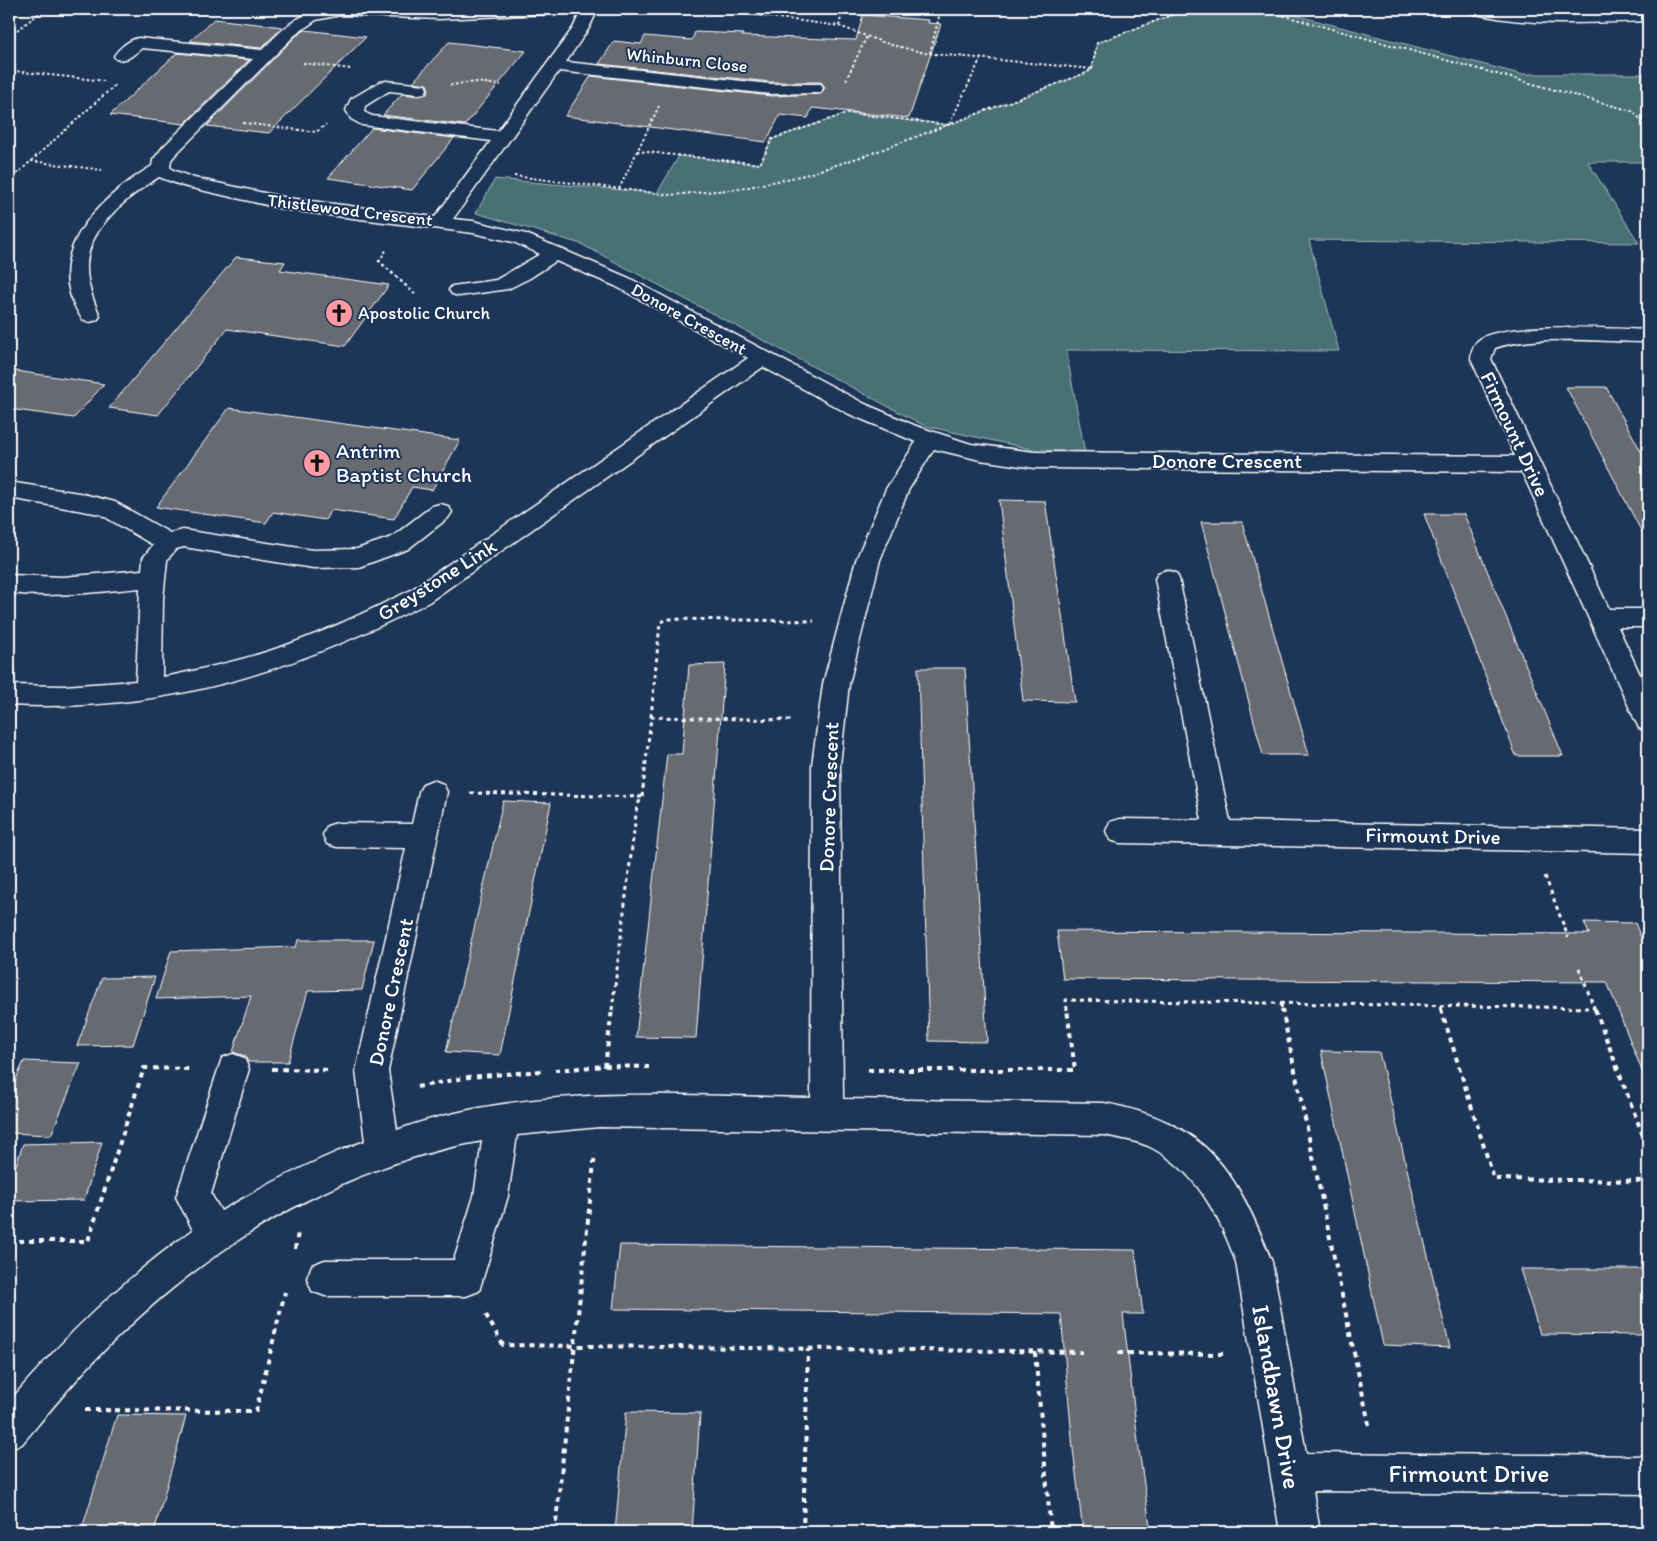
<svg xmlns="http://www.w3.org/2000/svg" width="1657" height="1541" font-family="Itim,sans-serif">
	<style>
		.green { fill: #497174; stroke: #a4b8ba }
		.building { fill: #686b71; stroke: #fff }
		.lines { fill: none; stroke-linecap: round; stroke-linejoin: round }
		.minor-casing { stroke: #fff; stroke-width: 3 }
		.path-far3 { stroke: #fff; stroke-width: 2; stroke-dasharray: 2.5 2.5; stroke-linecap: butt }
		.path-far2 { stroke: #fff; stroke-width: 2.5; stroke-dasharray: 3 3; stroke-linecap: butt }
		.path-far1 { stroke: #fff; stroke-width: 3; stroke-dasharray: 4 4; stroke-linecap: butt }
		.path { stroke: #fff; stroke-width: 4; stroke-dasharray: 5 5; stroke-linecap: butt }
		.minor { fill: #1d3557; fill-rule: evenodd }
		.labels { text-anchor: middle; stroke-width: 4; stroke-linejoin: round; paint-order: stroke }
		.far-street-label { font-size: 18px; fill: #fff; stroke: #1d3557 }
		.far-poi-label { font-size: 18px; fill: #fff; stroke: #1d3557; text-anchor: start }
		.street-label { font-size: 21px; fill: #fff; stroke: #1d3557 }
		.poi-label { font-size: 21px; fill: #fff; stroke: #1d3557; text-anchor: start }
		.near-street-label { font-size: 25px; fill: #fff; stroke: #1d3557 }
	</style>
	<rect width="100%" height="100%" fill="#1d3557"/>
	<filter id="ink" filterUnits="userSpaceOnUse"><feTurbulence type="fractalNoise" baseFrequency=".02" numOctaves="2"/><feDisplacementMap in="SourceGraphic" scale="10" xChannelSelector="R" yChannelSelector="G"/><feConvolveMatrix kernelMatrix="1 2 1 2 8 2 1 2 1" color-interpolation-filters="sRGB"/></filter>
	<g filter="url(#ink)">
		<path class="green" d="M1188 9H1272L1520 74H1648V162H1588L1639 243 1309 240 1339 351 1066 350 1085 453 1031 449 925 426 581 244 476 213 495 179 657 193 679 156 760 164 772 139 848 113 949 125 1086 73 1092 69 1097 43Z"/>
		<path class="building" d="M863 15 929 20 928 23 941 24 909 118 812 108 808 118 780 115 766 142 565 116 591 76 771 96 821 94 825 87 821 82H771L599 64 614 41 641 44 645 36 692 40 695 32 743 34 742 36 856 40Z
			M214 19 283 27 261 48 190 41Z
			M305 30 366 37 269 133 207 126 296 36Z
			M449 42 526 51 465 125 383 115 402 94 419 96 427 94 429 90 427 84 413 82Z
			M177 53 249 60 184 124 110 115Z
			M372 128 454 138 412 190 328 178Z
			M236 257 285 262 280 270 389 285 345 346 227 329 158 415 109 408Z
			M9 370 104 384 74 418 9 409Z
			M1566 387H1606L1648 464V544Z
			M229 408 460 440 432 490 412 487 394 519 331 510 325 520 273 512 266 523 156 507Z
			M999 500 1045 501 1075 702 1023 701Z
			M1424 514H1464L1563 756H1516Z
			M1201 522H1242L1309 755H1263Z
			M725 664 696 1038 636 1037 667 754H682L689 665Z
			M918 668H965L987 1042 929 1041Z
			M503 801 551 803 500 1055 446 1052Z
			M1584 922 1635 923 1648 955V1080L1646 1081 1607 982 1063 979 1057 931 1589 934Z
			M298 940H374L362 990 308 991 288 1062H248L245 1056 233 1052 251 996 156 999 171 951 296 947Z
			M155 977 133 1045 77 1046 102 978Z
			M1321 1051 1379 1052 1450 1348 1383 1345Z
			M24 1061 81 1063 51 1135 9 1133V1095Z
			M102 1142 84 1200 9 1201V1186L23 1144Z
			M620 1245 1135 1250 1143 1314H1123L1139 1450 1151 1532H1083L1073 1449 1061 1314 613 1309Z
			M1520 1269H1648V1335L1540 1334Z
			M626 1412 700 1413 692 1532H615Z
			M117 1415 186 1416 154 1532H81Z"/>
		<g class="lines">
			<g class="minor-casing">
				<path id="minor" d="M324 9H554L551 12 546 14 439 19 340 15 316 20 295 35 175 155 171 160 170 167 173 170 194 178 288 198 435 217 491 141 362 125 351 119 346 110 351 99 380 82 386 81 425 85 427 89 425 93 419 94 389 91 365 106 364 112 372 116 498 131 573 28 582 9H598L589 28 566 62 771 84H821L823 88 821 92 815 93 771 94 559 71 453 219 473 221 526 234 629 278 865 404 916 426 971 444 1035 452 1515 456 1471 359C1471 352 1474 343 1480 339 1506 321 1614 329 1648 330V342C1606 342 1533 334 1495 348L1491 359 1609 609H1648V627H1618L1648 692V731L1639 728 1635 720 1522 472 1035 468 980 460 934 449 909 489 880 560 849 684 840 765 843 1099 1104 1103C1207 1122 1236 1170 1272 1262L1306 1453 1648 1456V1494L1313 1491 1320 1532H1280L1236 1262C1220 1217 1195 1168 1148 1146 1134 1140 1119 1138 1104 1135L599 1127 517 1135 508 1196 479 1291 466 1296H325L312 1291 307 1278 312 1265 325 1260H454L474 1196 482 1141C345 1165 217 1240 118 1337 83 1370 53 1407 22 1444L9 1450V1402C66 1335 121 1281 193 1230L176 1197 222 1058 233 1054 244 1058 249 1069 211 1194 221 1211C268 1184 314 1160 365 1141L356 1071 406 848 337 847 327 844 323 835 327 826 337 823 412 824 419 792 423 784 433 780 443 784 447 792 388 1071 397 1130C526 1083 675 1096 811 1098L812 765 823 684 856 560 886 489 916 442 849 414 763 367 429 602C292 672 164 713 9 705V685L63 686 136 681 140 588C96 592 53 598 9 593V575L63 577 142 570 143 558 153 545 100 514 9 498V482L79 493 115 502 170 533 183 530 313 550 357 549 392 537 432 506 440 504 448 506 452 512 448 518 408 549 359 567 313 568 184 547 176 549 167 560 163 599 162 677 169 676C202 669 234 662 266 652 317 636 364 613 411 590L748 358 615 286 556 261 530 278 508 289 459 296 452 294 449 290 452 286 496 280 540 254 513 242 473 233 288 210 183 186 159 177C130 195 89 226 87 264 86 282 93 300 100 316L97 320 90 322 83 320C38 255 99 198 152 166L153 160 163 147 253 59 142 48C133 55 127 62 116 59L114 56C119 48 129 40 138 38L262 50C282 30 295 15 324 9Z
					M1465 9H1495L1560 13 1648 11V21C1588 23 1526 27 1468 12Z
					M1167 570 1176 573 1179 579 1230 821 1648 829V853L1120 843 1110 840 1106 831 1110 822 1120 819 1202 820 1155 579 1158 573Z"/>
			</g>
			<path class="path-far3" d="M710 9 839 26 888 44 925 53 1092 69
				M1259 9 1632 111 1648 126
				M839 26 843 9
				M9 36 45 9
				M930 53 941 9
				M9 55 14 71 105 81
				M303 63 351 69
				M846 80 867 36
				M450 85 476 82 501 85
				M243 123 316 132 326 125
				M637 151 760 164 772 139 848 113 949 125 981 58
				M31 161 102 170
				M514 176 671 195 739 189 805 175 870 154 1086 73 1092 69 1097 43 1188 9
				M9 181 115 85
				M619 189 659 106
				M379 261 387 249"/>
			<path class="path-far2" d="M380 260 379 261 415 294"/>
			<path class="path-far1" d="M651 717 660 623 667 619 814 621
				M470 793 642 797
				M1545 876 1568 937
				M1579 968 1595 1010
				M1281 1004 1282 1010
				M1440 1006 1441 1010
				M612 1010 637 806 642 797 651 717 792 720
				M1067 1010 1066 1000 1595 1008"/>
			<path class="path" d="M1282 1009 1370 1429
				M1441 1009 1494 1179 1648 1181
				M1595 1009 1648 1149
				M605 1067 612 1009
				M272 1069 330 1070
				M555 1070 605 1066 649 1067
				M868 1070H1075L1067 1009
				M417 1087 469 1077 542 1071
				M9 1241H88L144 1068 193 1069
				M295 1249 298 1233
				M486 1315 503 1345 1082 1352
				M1035 1352 1051 1532
				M1118 1353 1225 1354
				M85 1410 256 1411 285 1292
				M555 1532 595 1153
				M803 1532 808 1349"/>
			<use href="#minor" class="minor"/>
		</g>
	</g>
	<defs>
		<g id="church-disc" transform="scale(1.4375)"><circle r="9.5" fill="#ff9aa2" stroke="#1d3557"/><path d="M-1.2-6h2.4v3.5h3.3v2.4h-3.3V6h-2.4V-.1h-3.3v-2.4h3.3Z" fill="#111"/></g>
	</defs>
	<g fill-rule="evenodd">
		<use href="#church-disc" x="339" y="313"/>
		<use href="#church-disc" x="317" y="463"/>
	</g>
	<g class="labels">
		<g class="far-street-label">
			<text transform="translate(687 60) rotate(6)" y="6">Whinburn Close</text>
			<text transform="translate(350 210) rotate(7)" y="6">Thistlewood Crescent</text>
			<text transform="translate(689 319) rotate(29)" y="6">Donore Crescent</text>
		</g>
		<g class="far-poi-label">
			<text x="358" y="319">Apostolic Church</text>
		</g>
		<g class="street-label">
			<text transform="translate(1515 434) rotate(65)" y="7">Firmount Drive</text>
			<text x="1227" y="468">Donore Crescent</text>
			<text transform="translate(437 580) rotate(-32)" y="7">Greystone Link</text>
			<text transform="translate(829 797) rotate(-88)" y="7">Donore Crescent</text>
			<text transform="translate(1433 836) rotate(1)" y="7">Firmount Drive</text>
			<text transform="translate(391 992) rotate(-78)" y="7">Donore Crescent</text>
		</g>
		<g class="poi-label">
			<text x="336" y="458">Antrim<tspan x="336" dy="24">Baptist Church</tspan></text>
		</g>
		<g class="near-street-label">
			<text transform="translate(1277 1397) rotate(80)" y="9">Islandbawn Drive</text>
			<text x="1469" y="1482">Firmount Drive</text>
		</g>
	</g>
	<rect width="1657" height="1541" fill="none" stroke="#1d3557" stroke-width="30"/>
	<rect x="15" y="15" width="1627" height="1511" fill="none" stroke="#fff" stroke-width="2" filter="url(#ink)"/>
</svg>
